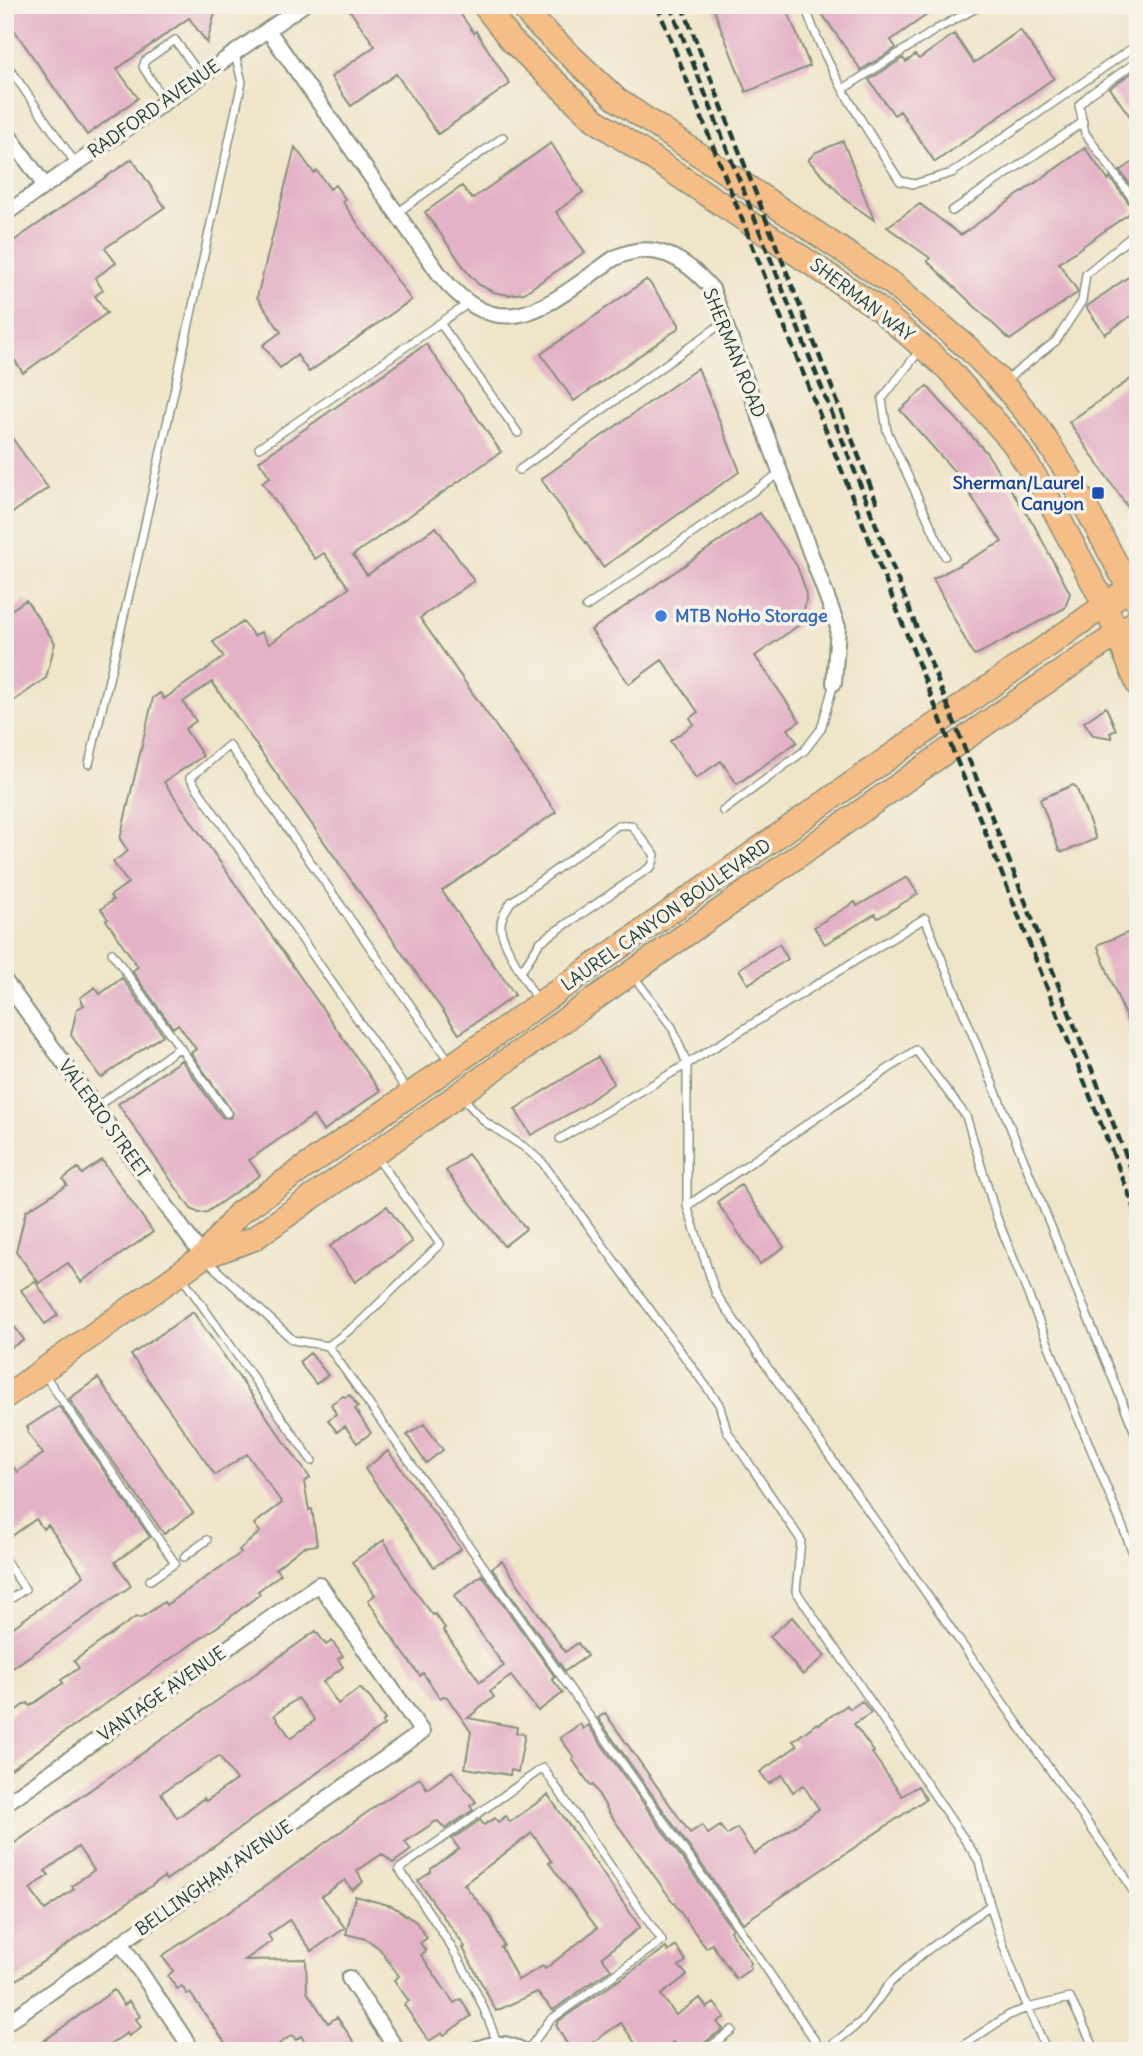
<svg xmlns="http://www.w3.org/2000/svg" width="1143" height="2056" font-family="Delius,sans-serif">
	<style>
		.building { fill: #e4b2c7; fill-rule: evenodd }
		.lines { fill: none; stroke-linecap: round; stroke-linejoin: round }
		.lane-casing { stroke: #87917e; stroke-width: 10 }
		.street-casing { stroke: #87917e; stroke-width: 18 }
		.primary-casing { stroke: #87917e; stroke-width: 26 }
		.lane { stroke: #fff; stroke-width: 7 }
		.street { stroke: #fff; stroke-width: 14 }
		.primary { stroke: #f6be87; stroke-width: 23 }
		.rail { stroke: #1f3d34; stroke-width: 4.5; stroke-dasharray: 10 5; stroke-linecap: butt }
		.transit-dot { fill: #1a4fb4; stroke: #f7f3e8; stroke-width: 2.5 }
		.shop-dot { fill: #3f7fe0; stroke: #f7f3e8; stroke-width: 2.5 }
		.labels { text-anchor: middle; stroke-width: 7; stroke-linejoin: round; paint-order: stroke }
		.street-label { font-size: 18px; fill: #1f3d34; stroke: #f7f3e8 }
		.transit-label { font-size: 18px; font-weight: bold; fill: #164399; stroke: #f7f3e8; text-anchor: end }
		.shop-label { font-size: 18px; font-weight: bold; fill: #366cbe; stroke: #f7f3e8; text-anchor: start }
	</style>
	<rect width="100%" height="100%" fill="#f7f3e8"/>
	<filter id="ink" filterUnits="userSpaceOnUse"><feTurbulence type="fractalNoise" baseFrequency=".0143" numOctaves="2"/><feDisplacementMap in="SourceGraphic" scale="14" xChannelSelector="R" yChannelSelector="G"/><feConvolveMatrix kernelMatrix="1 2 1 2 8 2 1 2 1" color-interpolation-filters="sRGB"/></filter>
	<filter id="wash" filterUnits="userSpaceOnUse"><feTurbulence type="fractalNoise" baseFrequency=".00686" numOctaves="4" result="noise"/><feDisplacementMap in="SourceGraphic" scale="28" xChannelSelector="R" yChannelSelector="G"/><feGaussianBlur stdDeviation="1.57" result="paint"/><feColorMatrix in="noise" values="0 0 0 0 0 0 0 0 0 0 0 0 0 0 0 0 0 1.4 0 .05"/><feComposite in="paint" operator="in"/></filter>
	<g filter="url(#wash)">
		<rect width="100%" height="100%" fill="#efe5c9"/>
		<g id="blocks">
			<path class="building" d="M5 5H217L207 43 189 18 117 69 138 98 87 135 12 27 5 32Z
				M346 5H454L474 33 476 31 510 84 438 134 396 74 351 106 331 77 375 46Z
				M712 5H785L810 66 746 92Z
				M816 5H941L891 40 896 48 861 70Z
				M1020 30 1054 78 935 162 900 111 894 115 869 80 903 58 906 62 915 55 919 59 954 34 974 63Z
				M1133 72 1138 79V128L1110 88Z
				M843 141 874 220 847 201 808 160 816 152Z
				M551 143 583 192 556 212 585 252 524 293 508 295 493 292 478 284 468 273 425 212 462 186 472 199Z
				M295 147 314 173 317 171 330 189 335 185 345 199 342 201 411 300 309 372 297 355 280 368 263 345 281 332 257 297Z
				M1085 148 1108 180 1110 178 1134 210 1059 263 1077 290V293L1010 340 927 261 930 258 887 227 920 204 961 235Z
				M132 159 165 207 105 248 116 263 95 278 103 290 95 296 107 313 23 373 12 356 5 360V247Z
				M1138 159V195L1120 171Z
				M1138 270V311L1105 334 1086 307Z
				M646 280 649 282 679 324V328L574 401 541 354Z
				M426 344 501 452 353 555 367 575 436 527 474 581 420 618 556 812 442 891 515 995 459 1034 212 682 183 702 196 721 185 729 203 756 164 782 380 1091 323 1131 313 1116 249 1160 260 1175 207 1212 199 1213 191 1209 118 1104 181 1060 222 1117 230 1118 233 1113 191 1053 196 1049 178 1024 173 1028 132 971 138 967 106 920 108 919 101 909 113 900 110 896 128 883 113 862 128 851 120 839 153 698 160 693 164 699 224 657 213 642 243 622 254 636 261 632 269 644 349 588 324 553 315 559 262 482 270 477 259 461Z
				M698 368 739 469V472L603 567 541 479Z
				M1138 374V522L1069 422Z
				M927 386 986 452 1034 525 1070 593 1065 608 974 656 933 579 1002 542 955 472 900 410Z
				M5 428 48 488 5 518Z
				M760 513 797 566 805 588 806 599 802 623 755 656 800 721 788 729 797 742 737 784 721 761 696 778 670 741 694 724 690 718 698 712 662 660 629 684 591 630Z
				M26 600 55 643 46 678 5 707V614Z
				M1106 707 1116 730 1110 733 1112 738 1093 735 1084 722Z
				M1073 785 1076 787 1096 839 1063 852 1059 850 1040 799Z
				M907 877 918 894 878 918 875 914 825 944 814 927 855 902 857 906Z
				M1138 929V1046H1137L1098 947 1099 944Z
				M779 944 788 959 748 984 739 969Z
				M122 978 163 1035 101 1078 71 1035 77 1009 84 1005 80 998 95 987 100 994Z
				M598 1057 614 1083 581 1107 531 1135 515 1109Z
				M468 1154 526 1229 504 1246 446 1171Z
				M102 1160 153 1232 81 1282 68 1263 39 1283 16 1251 26 1211 67 1185 63 1179 78 1168 82 1174Z
				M741 1185 784 1247 760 1264 717 1202Z
				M387 1206 412 1242 355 1282 330 1246Z
				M35 1281 58 1315 45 1324 21 1290Z
				M193 1312 310 1478 304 1482 309 1510 312 1509 317 1545 303 1547 276 1568 281 1574 258 1591 260 1594 224 1622 5 1773V1718L25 1704 28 1703 30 1706 63 1683 61 1680 79 1668 74 1661 99 1643 136 1617 141 1618 164 1602 166 1605 241 1553 239 1550 260 1532 254 1524 282 1503 247 1454 215 1475 131 1355Z
				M14 1326 24 1340 5 1351V1333Z
				M310 1353 328 1375 316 1384 299 1362Z
				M98 1378 193 1513 164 1534 69 1399Z
				M350 1395 358 1407 355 1409 371 1433 357 1443 345 1426 337 1432 328 1420 336 1414 331 1404 343 1396 346 1397Z
				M59 1406 150 1537 115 1562 131 1586 5 1673V1633L84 1576 48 1525 43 1529 36 1519 5 1541V1456L17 1472 43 1454 27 1431 29 1429 27 1427Z
				M424 1424 443 1450 426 1463 407 1435Z
				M388 1451 461 1549 434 1567 365 1469Z
				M384 1540 411 1586 433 1615 435 1614 445 1628 443 1630 480 1682 504 1666 454 1596 482 1575 555 1677 552 1679 563 1693 538 1711 511 1676 490 1691 494 1697 468 1718 517 1727 516 1733 525 1734 518 1772 511 1770 510 1775 465 1768 471 1732 447 1697 444 1696 440 1698 423 1673 420 1676 387 1630 368 1600 375 1595 352 1562Z
				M502 1561 565 1652 578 1643 587 1656 565 1671 492 1568Z
				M792 1617 825 1656 803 1675 770 1636Z
				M316 1631 326 1645 332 1641 343 1656 338 1659 343 1667 323 1682 338 1704 360 1688 370 1698 385 1720 382 1722 384 1725 212 1848 166 1880 164 1877 5 1988V1850ZM298 1698 315 1720 291 1738 274 1715ZM219 1756 236 1780 206 1801 204 1798 177 1818 161 1793ZM78 1847 94 1870 72 1886 74 1889 45 1910 30 1889 49 1875 45 1871Z
				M862 1701 871 1713 854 1724 874 1752 872 1753 902 1796 918 1786 926 1799 743 1923 598 1718 605 1713 690 1833 702 1825 708 1834 720 1826 727 1835 737 1828 754 1854 819 1809 803 1785 793 1792 782 1775 769 1784 760 1772 797 1746 793 1741 817 1723 818 1725 847 1705 850 1709Z
				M580 1724 583 1729 588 1725 732 1929 730 1931 751 1963 749 1965 751 1969 736 1979 712 1944 706 1948 610 1814 593 1785 591 1786 572 1759 574 1757 560 1738Z
				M452 1771 476 1802 470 1806 473 1810 445 1829 438 1821 435 1822 405 1842 411 1850 393 1863 382 1854 357 1871 363 1882 352 1890 345 1880 322 1896 345 1928 312 1951 289 1920 268 1935 272 1941 245 1960 306 1959 307 1992 328 2023 337 2017 360 2051H311L301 2036 296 2040 292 2035 269 2051H231L190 1993 187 1994 182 1986 177 1989 168 1976 173 1971 162 1956 245 1901 380 1803 420 1778 427 1789Z
				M548 1795 640 1927 602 1957 611 1969 553 2010 537 1992 496 2011 463 1948 465 1947 418 1881 431 1872V1869L459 1849 452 1839 480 1820 484 1825 495 1818 498 1822 506 1816 510 1822ZM532 1833 552 1862 549 1863 597 1928 545 1969 543 1966 518 1980 501 1947 504 1946 491 1918 464 1884Z
				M355 1896 392 1906 416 1922 427 1938 420 1943 426 1951 421 1955 454 2003 461 1999 471 2016 444 2035 442 2033 429 2041 404 2005 409 2001 394 1980 399 1976 379 1948 366 1939 346 1934Z
				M676 1946 686 1961 679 1966 687 1975 661 1995 676 2015 700 1998 707 2008 714 2003 725 2017 717 2022 723 2029 700 2046 698 2051H680L673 2042 662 2051H625L635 2043 621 2023 590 2044 591 2046 585 2051H571L556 2025 560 2020 666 1948 668 1952Z
				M114 1990 124 2005 129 2001 140 2016 136 2019 141 2027 129 2036 127 2033 102 2050 98 2045 90 2051H30Z"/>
		</g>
	</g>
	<g filter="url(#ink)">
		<use href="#blocks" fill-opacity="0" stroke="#87917e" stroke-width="2"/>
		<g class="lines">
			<g class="lane-casing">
				<path id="lane" d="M805 5C825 68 864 125 900 181L914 184 952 173 1138 44
					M1138 61 1089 95 1079 105 1085 133 1138 206
					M5 62 76 164
					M843 89 937 29 982 5
					M165 102 143 67 145 61 175 40 201 76
					M952 211 1083 122
					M397 213 503 137
					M440 323 518 433
					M920 350 882 399 887 431 945 556
					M1005 381 1056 341 1082 301 1086 274 1138 231
					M259 448 469 303
					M519 470 724 322
					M586 607 780 473
					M5 730 8 728
					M89 764 138 556 242 82 235 54
					M723 811 804 751 821 729 834 683
					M112 953 227 1113
					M521 972 540 942 652 866 655 855 631 825H618L511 902C506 910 500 918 501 928 501 942 529 986 537 1000
					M634 977 672 1027 687 1064 925 918 1138 1440
					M408 1092 190 778 229 745 450 1062
					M463 1098 485 1122 524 1147 542 1162 719 1404 727 1431 801 1540 796 1591 979 1861C993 1927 1019 1989 1047 2051
					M96 1107 180 1047
					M560 1139 687 1064V1206L716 1294 1124 1875 1138 1901
					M687 1206 916 1050 966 1116 997 1218 1138 1565
					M206 1260 293 1340 328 1346 739 1928 822 2051
					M182 1277 312 1461
					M328 1346 359 1323 440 1244 377 1158
					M44 1374 175 1563 150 1580
					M184 1557 207 1540
					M5 1560 25 1589 5 1603
					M497 2043C476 1979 437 1923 399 1869L543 1768 662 1941 550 2020 527 2051
					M704 2051 732 2030
					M824 2051 862 2021 891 1982 922 1954 989 1906
					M955 2051 1009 2015 1027 2008 1070 1998 1096 2051"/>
			</g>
			<g class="street-casing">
				<path id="street" d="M268 30 440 275C503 353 551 302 613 259 652 238 685 258 712 289L838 627 834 683
					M5 130 45 186
					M5 214 303 5
					M5 981 203 1257
					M5 1804 319 1584 422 1732 5 2024
					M121 1943 193 2051
					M349 1978 398 2051
					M472 2051C491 2042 506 2041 524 2051"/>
			</g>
			<g class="primary-casing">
				<path id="primary" d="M484 5 511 40 595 120 875 306 948 369 1012 441 1043 489 1105 605 1138 685
					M521 5 533 20 616 99 894 285 969 349 1002 383 1035 423 1067 472 1135 599
					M203 1257 253 1239 1018 701 1138 620
					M5 1397 203 1257 239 1213 471 1052 1138 582"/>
			</g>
			<use href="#lane" class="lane"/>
			<use href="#street" class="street"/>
			<use href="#primary" class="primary"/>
			<path class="rail" d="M657 5 1138 1217
				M670 5 1138 1186
				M682 5 877 503"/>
		</g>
	</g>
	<rect class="transit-dot" x="1091" y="486" width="14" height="14" rx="3.5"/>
	<circle class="shop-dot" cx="661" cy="616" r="7"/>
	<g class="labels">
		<g class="street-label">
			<text transform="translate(154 109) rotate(-35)" y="6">RADFORD AVENUE</text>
			<text transform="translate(862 300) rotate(37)" y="6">SHERMAN WAY</text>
			<text transform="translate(734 353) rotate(68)" y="6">SHERMAN ROAD</text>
			<text transform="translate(666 915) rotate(-35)" y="6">LAUREL CANYON BOULEVARD</text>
			<text transform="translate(104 1119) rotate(54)" y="6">VALERIO STREET</text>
			<text transform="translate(162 1694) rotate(-35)" y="6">VANTAGE AVENUE</text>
			<text transform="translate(214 1878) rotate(-35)" y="6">BELLINGHAM AVENUE</text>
		</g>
		<g class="transit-label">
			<text x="1084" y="489">Sherman/Laurel<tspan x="1084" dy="21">Canyon</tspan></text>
		</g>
		<g class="shop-label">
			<text x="675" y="622">MTB NoHo Storage</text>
		</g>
	</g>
	<rect width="1143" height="2056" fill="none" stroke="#f7f3e8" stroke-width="28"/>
</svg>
